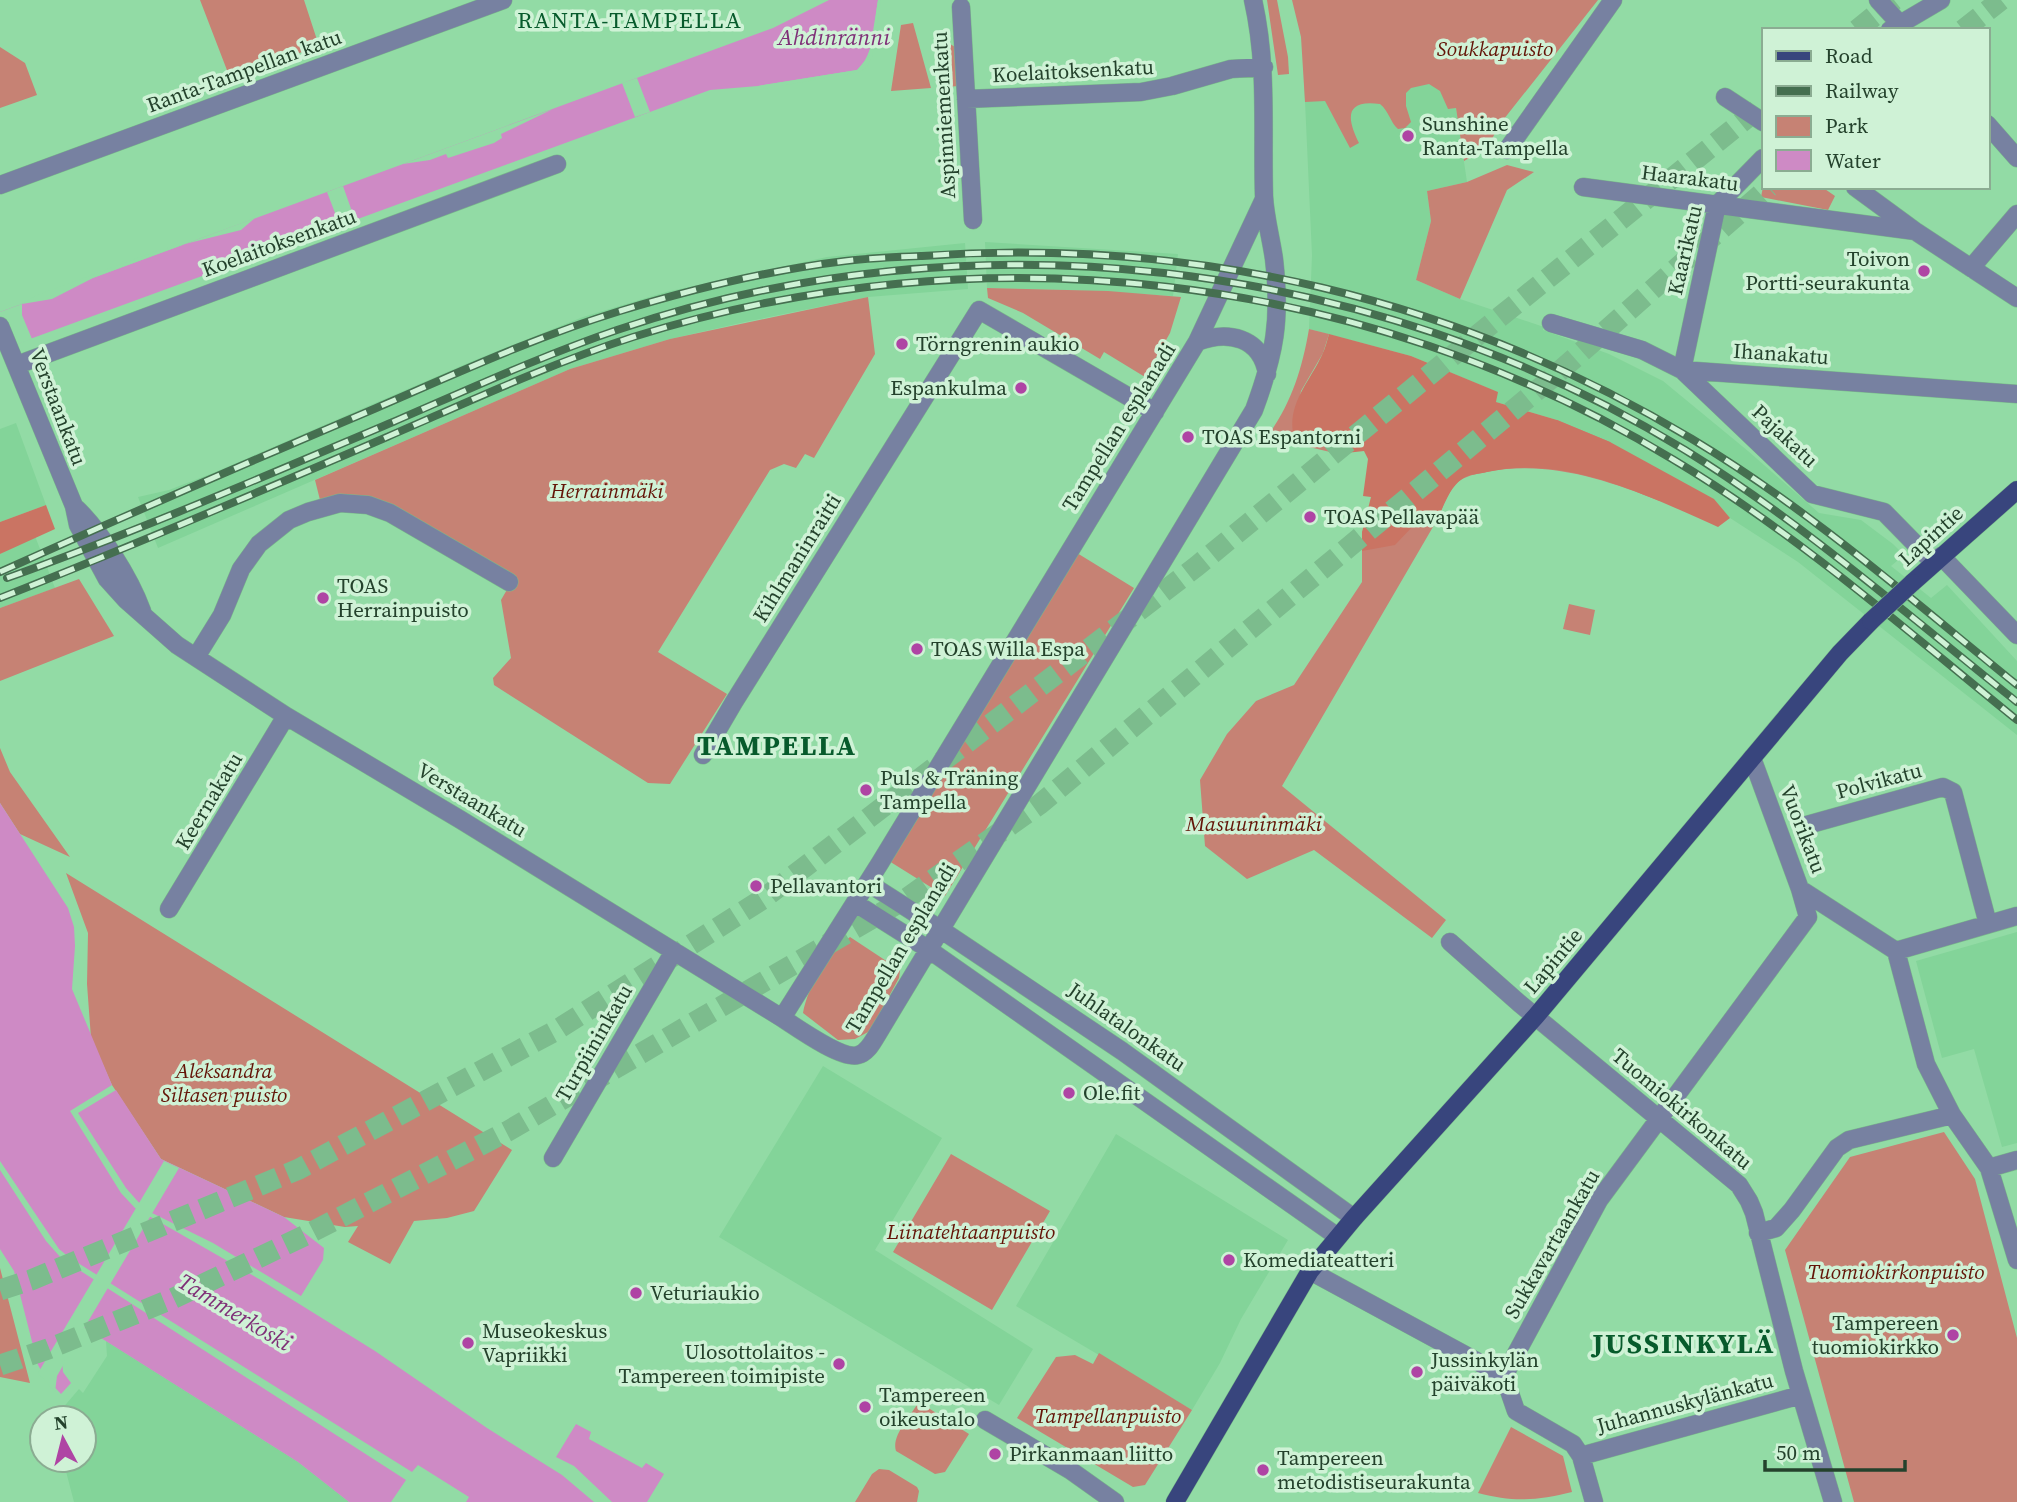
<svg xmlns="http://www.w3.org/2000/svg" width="2017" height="1502" font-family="'Source Serif 4',serif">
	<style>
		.built { fill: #83d499 }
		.green { fill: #c68274 }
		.forest { fill: #ca7463 }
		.water { fill: #ce8ac5 }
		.pier { fill: #92dba5 }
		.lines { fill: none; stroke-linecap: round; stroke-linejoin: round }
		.highway-tunnel { stroke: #7cbc8d; stroke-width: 21; stroke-dasharray: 21 10; stroke-linecap: butt }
		.minor-casing { stroke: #7ab98a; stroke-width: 19 }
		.major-casing { stroke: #7ab98a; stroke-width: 19 }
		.minor { stroke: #7781a1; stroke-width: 18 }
		.major { stroke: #38457d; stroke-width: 18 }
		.rail-casing { stroke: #456f50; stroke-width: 8 }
		.rail { stroke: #cff2d6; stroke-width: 5; stroke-dasharray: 16; stroke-linecap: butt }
		.major-bridge-casing { stroke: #7ab98a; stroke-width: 19; stroke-linecap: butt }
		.major-bridge { stroke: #38457d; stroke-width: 18 }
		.poi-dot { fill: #af44a4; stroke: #cff2d6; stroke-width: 2.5 }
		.labels { text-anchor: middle; stroke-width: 7; stroke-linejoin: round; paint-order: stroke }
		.park-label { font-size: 21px; font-style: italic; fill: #631407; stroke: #cff2d6 }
		.street-label { font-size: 21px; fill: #24422c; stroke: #cff2d6 }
		.poi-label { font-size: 21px; fill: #24422c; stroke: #cff2d6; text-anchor: start }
		.neighbourhood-label { font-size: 23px; letter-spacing: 2px; fill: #075b2c; stroke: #cff2d6 }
		.water-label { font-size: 23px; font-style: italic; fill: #7f2f77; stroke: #cff2d6 }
		.district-label { font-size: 28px; font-weight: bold; letter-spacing: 2px; fill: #075b2c; stroke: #cff2d6 }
	</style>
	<rect width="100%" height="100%" fill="#92dba5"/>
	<path class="built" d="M1451 74 1467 182 1427 191 1431 221 1416 280 1460 299 1544 327 1543 330 1609 354 1663 381 1748 451 1819 513 1861 520 1893 544 1904 555 1891 566 1931 598 1947 585 2017 661V735L1798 562 1730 518 1713 499 1609 442 1557 420 1496 402 1497 392 1411 356 1309 329 1312 255 1304 79 1333 75Z
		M985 242 1178 254 1173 296 1069 290 987 288Z
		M965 243 968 289 868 297 745 322 670 339 570 369 158 548 138 497 169 490 213 473 475 360 583 317 666 292 827 257Z
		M16 423 46 505 0 522V429Z
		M35 536 55 588 0 608V554Z
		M2017 932V1143L2002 1147 1974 1049 1942 1058 1916 961Z
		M823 1066 942 1138 875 1250 1033 1349 999 1405 719 1237Z
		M1116 1134 1288 1240 1241 1319 1220 1363 1192 1410 1016 1306Z
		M106 1341 298 1462 349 1502H74L63 1460H84V1418L55 1417 79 1389 83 1393 107 1356Z"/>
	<path class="green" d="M200 0H304L319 46 230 78Z
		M1267 0H1277L1288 57 1289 74 1278 75Z
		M1292 0H1598L1500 124 1487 148 1464 161 1456 108 1448 109 1440 91 1429 84 1411 88 1406 93V106L1411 122 1405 128 1398 129C1390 122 1389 111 1380 104 1344 99 1347 119 1359 143L1350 148 1325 101 1305 102 1301 37Z
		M913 23 931 88 891 91 901 25Z
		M934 35 957 48 959 86 945 87Z
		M0 47 25 63 37 95 0 108Z
		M1507 165 1534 172 1507 190 1460 299 1416 280 1431 221 1427 191 1467 182Z
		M1763 187H1822L1835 196 1828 210 1761 197Z
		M987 288 1108 291 1181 297 1170 333 1145 377 1104 352 1100 359 1023 313 988 298Z
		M868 297 875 354 814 458 805 454 796 468 784 464 770 470 658 652 727 694 670 784 648 783 494 685 493 678 511 658 501 600 512 581 429 530 320 500 315 480 570 369 670 339Z
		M1309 329 1329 334 1323 353 1301 391 1293 433 1346 453 1347 456 1267 437C1291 404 1302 370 1309 329Z
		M1557 420 1610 442 1660 501C1604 479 1544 459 1482 473 1472 475 1461 477 1454 486 1447 495 1442 509 1437 520L1282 786 1446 920 1432 938 1314 850 1247 879 1205 846 1200 780 1227 734 1256 701 1294 685 1362 582V532Z
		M1077 553 1134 588 945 896 889 861Z
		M79 579 114 636 0 681V608Z
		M1569 604 1595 610 1590 635 1563 629Z
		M0 748 10 772 70 857 20 834 0 803Z
		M66 873 512 1150 474 1211 447 1218 414 1221 390 1264 348 1242 358 1226 345 1227 284 1217 161 1159 112 1085 91 1038 87 984 88 933Z
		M850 937 900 970 899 978 870 1031 855 1039 838 1040 803 1013C808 986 827 953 850 937Z
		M1944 1132 1975 1179 2017 1338V1502H1854L1785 1250 1850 1157Z
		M951 1154 1050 1211 992 1310 893 1252Z
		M0 1268 30 1383 0 1377Z
		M1099 1353 1192 1410 1145 1485 1133 1487 1017 1418 1056 1357 1075 1355 1093 1364Z
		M919 1402 969 1434 945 1472 935 1474 896 1451C891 1436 911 1415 919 1402Z
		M1511 1427 1563 1456 1572 1492C1537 1501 1512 1502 1478 1493Z
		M879 1469 889 1470 917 1487 919 1491 917 1502H855L872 1474Z"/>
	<path class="forest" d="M1329 334 1411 356 1498 392 1496 402 1557 420 1610 442 1714 499 1730 518 1718 527C1648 496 1566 454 1487 472 1479 474 1469 474 1462 479 1449 488 1444 506 1437 520L1414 525 1395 545 1362 551V532L1371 497 1363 496 1368 459 1364 451 1346 453 1293 433C1288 403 1310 381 1322 355 1325 349 1327 341 1329 334Z
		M46 505 55 529 0 554V522Z"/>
	<path class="water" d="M829 0H878C874 22 875 55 857 70L758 86 710 90 0 350V312L773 28Z
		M0 803 68 908 74 927 75 946 72 989 112 1085 70 1111 121 1193 135 1208 259 1279 375 1351 487 1428 562 1475 594 1502H466L469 1497 418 1465 412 1472 70 1258 59 1249 0 1161Z
		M116 1090 161 1159 284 1217 324 1248 323 1260 301 1296 213 1243 150 1212 141 1205 126 1188 78 1113Z
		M0 1170 46 1241 62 1259 406 1480 391 1502H349L298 1462 82 1326 65 1329 60 1336 63 1372 71 1383 61 1394 45 1377 38 1365 14 1271 0 1249Z
		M576 1424 591 1432 589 1439 642 1468 646 1463 664 1474 647 1502H612L574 1466 556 1457Z"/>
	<path class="pier" d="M878 0H881L872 57 867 67 859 72 758 90V86L857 70 869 56Z
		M637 78 650 112 635 117 622 83Z
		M553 109 501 134 502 138 494 143 448 158 446 154 430 160 403 164Z
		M343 186 355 220 340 226 327 192Z
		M255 218 241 230 185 244 93 278 52 299 22 304V315L32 339 0 350V312L22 304 35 296 159 250 185 244Z
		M164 1161 179 1168 83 1330 74 1329 63 1337 65 1362 57 1376 55 1392 38 1373Z"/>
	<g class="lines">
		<path class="highway-tunnel" d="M1857 30 1894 0
			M1963 30 2001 0
			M0 1290 31 1280 299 1169 555 1031 763 899 1197 566 1496 320 1763 105
			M0 1365 48 1349 172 1299 306 1235 508 1131 907 898 1040 804 1553 377 1769 187"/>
		<g class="minor-casing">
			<path id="minor" d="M1253 0C1268 66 1262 130 1264 196 1265 217 1271 238 1274 259 1281 320 1275 353 1254 410L877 1035C872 1043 867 1053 858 1055 842 1060 796 1027 782 1018L880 863 1197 342 1264 199
				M1878 0 1900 24
				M961 7 973 220
				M1890 30 1941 0
				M1725 97 1763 122
				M966 99 1141 92 1172 86 1231 69 1264 67
				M1987 124 2017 158
				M1507 150 1613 0
				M1763 158 1717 205 1682 370 1812 494 1884 512 1934 563
				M0 185 503 0
				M1583 187 1915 231
				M1855 187 1915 231 2017 298
				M1971 268 2017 214
				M1551 323 1642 350 1682 370 2017 394
				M0 326 74 506 78 525 107 579 126 600 177 645 286 716 461 820 782 1018
				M1197 342C1228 330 1261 337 1267 374
				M17 365 557 164
				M74 506C100 530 130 578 142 611
				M1941 556 2017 635
				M196 657 222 615 241 569 259 544 289 520 308 512 340 503 368 505 390 513 509 582
				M703 755 734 702 979 310 1155 412
				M1752 758 1800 889 1896 951
				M1807 825 1943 787 1953 792 1988 924
				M868 883 940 929 1122 1051 1354 1218
				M855 903 928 949 1338 1237
				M169 909 286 716
				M1450 942 1519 1003 1739 1185 1749 1201 1754 1213 1794 1371 1833 1502
				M1896 951 1926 1064 1952 1115 1989 1168 2017 1260
				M1896 951 2017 916
				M553 1158 674 951
				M1989 1168 2017 1160
				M1758 1233 1776 1228 1792 1210 1837 1148 1849 1140 1952 1115
				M1310 1271 1504 1376
				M1504 1376 1599 1200 1808 917 1800 889
				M1504 1376 1516 1411 1573 1444 1581 1456 1594 1502
				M985 1420 1070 1470 1115 1502
				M1581 1456 1801 1395"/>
		</g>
		<g class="major-casing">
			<path id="major" d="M1912 583 2017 490
				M1175 1502 1310 1271 1354 1218 1536 1016 1840 653 1871 621"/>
		</g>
		<use href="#minor" class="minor"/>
		<use href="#major" class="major"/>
		<g class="rail-casing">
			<path id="rail" d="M0 572C124 516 249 462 374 409 455 374 535 337 620 311 693 289 769 270 845 261 871 258 897 257 922 256 1194 237 1458 298 1692 439 1809 509 1912 600 2017 685
				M7 578C138 531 265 476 393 422 467 390 541 356 617 330 966 211 1371 257 1685 450 1803 523 1909 616 2017 702
				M0 598C130 547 259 492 387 437 468 402 549 364 633 337 979 228 1363 271 1674 460 1797 534 1906 630 2017 720"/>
		</g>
		<use href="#rail" class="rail"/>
		<g class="major-bridge-casing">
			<path id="major-bridge" d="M1871 621 1912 583"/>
		</g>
		<use href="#major-bridge" class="major-bridge"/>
	</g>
	<g class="poi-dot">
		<circle cx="1408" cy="136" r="7"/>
		<circle cx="1924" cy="271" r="7"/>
		<circle cx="902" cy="344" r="7"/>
		<circle cx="1021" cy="388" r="7"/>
		<circle cx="1188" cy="437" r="7"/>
		<circle cx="1310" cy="517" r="7"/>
		<circle cx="323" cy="598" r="7"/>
		<circle cx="917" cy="649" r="7"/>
		<circle cx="866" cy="790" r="7"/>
		<circle cx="756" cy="886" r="7"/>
		<circle cx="1069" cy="1093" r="7"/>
		<circle cx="1229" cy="1260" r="7"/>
		<circle cx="636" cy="1293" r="7"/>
		<circle cx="1953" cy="1335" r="7"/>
		<circle cx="468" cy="1343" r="7"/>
		<circle cx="839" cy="1364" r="7"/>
		<circle cx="1417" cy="1372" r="7"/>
		<circle cx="865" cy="1407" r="7"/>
		<circle cx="995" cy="1454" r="7"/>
		<circle cx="1263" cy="1470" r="7"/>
	</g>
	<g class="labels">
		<g class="park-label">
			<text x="1495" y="56">Soukkapuisto</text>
			<text x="607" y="498">Herrainmäki</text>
			<text x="1254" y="831">Masuuninmäki</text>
			<text x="224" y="1078">Aleksandra<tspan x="224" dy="24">Siltasen puisto</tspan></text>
			<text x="971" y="1239">Liinatehtaanpuisto</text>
			<text x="1896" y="1279">Tuomiokirkonpuisto</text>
			<text x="1108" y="1423">Tampellanpuisto</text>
		</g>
		<g class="street-label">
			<text transform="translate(244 71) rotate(-20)" y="7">Ranta-Tampellan katu</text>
			<text transform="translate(1073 71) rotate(-3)" y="7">Koelaitoksenkatu</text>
			<text transform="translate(944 115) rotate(-93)" y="7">Aspinniemenkatu</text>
			<text transform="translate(1690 178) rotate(7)" y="7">Haarakatu</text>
			<text transform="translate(279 243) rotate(-20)" y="7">Koelaitoksenkatu</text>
			<text transform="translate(1685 250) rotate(-77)" y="7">Kaarikatu</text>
			<text transform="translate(1781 354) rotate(4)" y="7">Ihanakatu</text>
			<text transform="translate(58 407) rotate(69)" y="7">Verstaankatu</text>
			<text transform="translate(1119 427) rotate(-58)" y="7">Tampellan esplanadi</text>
			<text transform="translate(1785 436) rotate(43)" y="7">Pajakatu</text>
			<text transform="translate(1931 536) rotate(-42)" y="7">Lapintie</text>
			<text transform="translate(797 558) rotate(-58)" y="7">Kihlmaninraitti</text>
			<text transform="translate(1879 781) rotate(-15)" y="7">Polvikatu</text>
			<text transform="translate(472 800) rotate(31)" y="7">Verstaankatu</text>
			<text transform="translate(209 801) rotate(-59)" y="7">Keernakatu</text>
			<text transform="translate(1803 829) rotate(69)" y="7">Vuorikatu</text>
			<text transform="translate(901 948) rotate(-59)" y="7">Tampellan esplanadi</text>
			<text transform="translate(1553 961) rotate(-50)" y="7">Lapintie</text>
			<text transform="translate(1127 1027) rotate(35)" y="7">Juhlatalonkatu</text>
			<text transform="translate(594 1043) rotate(-60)" y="7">Turpiininkatu</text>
			<text transform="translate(1682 1109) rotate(40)" y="7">Tuomiokirkonkatu</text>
			<text transform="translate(1552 1244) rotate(-60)" y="7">Sukkavartaankatu</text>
			<text transform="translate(1685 1403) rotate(-15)" y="7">Juhannuskylänkatu</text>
		</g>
		<g class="poi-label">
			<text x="1422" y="131">Sunshine<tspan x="1422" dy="24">Ranta-Tampella</tspan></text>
			<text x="1910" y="266" text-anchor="end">Toivon<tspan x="1910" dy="24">Portti-seurakunta</tspan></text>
			<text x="916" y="351">Törngrenin aukio</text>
			<text x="1007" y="395" text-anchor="end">Espankulma</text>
			<text x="1202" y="444">TOAS Espantorni</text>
			<text x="1324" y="524">TOAS Pellavapää</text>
			<text x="337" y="593">TOAS<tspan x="337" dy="24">Herrainpuisto</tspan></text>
			<text x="931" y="656">TOAS Willa Espa</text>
			<text x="880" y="785">Puls &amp; Träning<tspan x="880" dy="24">Tampella</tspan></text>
			<text x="770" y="893">Pellavantori</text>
			<text x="1083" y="1100">Ole.fit</text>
			<text x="1243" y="1267">Komediateatteri</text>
			<text x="650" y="1300">Veturiaukio</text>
			<text x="1939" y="1330" text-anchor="end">Tampereen<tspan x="1939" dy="24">tuomiokirkko</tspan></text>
			<text x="482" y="1338">Museokeskus<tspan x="482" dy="24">Vapriikki</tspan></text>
			<text x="825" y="1359" text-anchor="end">Ulosottolaitos -<tspan x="825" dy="24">Tampereen toimipiste</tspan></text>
			<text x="1431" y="1367">Jussinkylän<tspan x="1431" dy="24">päiväkoti</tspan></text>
			<text x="879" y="1402">Tampereen<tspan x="879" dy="24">oikeustalo</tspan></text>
			<text x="1009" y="1461">Pirkanmaan liitto</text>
			<text x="1277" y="1465">Tampereen<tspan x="1277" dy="24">metodistiseurakunta</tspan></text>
		</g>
		<g class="neighbourhood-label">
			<text x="630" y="28">RANTA-TAMPELLA</text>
		</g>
		<g class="water-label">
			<text x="834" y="45">Ahdinränni</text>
			<text transform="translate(235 1312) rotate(31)" y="8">Tammerkoski</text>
		</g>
		<g class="district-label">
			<text x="777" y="755">TAMPELLA</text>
			<text x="1684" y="1353">JUSSINKYLÄ</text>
		</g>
	</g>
	<rect x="1762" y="28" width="228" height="161" fill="#cff2d6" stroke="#8bac92" stroke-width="2"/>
	<rect x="1776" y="51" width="35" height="10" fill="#38457d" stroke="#8bac92" stroke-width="2"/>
	<text x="1825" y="63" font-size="21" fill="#24422c">Road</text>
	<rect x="1776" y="86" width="35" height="10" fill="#456f50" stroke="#8bac92" stroke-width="2"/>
	<text x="1825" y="98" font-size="21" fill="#24422c">Railway</text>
	<rect x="1776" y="116" width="35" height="21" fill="#c68274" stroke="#8bac92" stroke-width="2"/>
	<text x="1825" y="133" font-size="21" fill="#24422c">Park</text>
	<rect x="1776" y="150" width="35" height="21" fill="#ce8ac5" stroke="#8bac92" stroke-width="2"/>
	<text x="1825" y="168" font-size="21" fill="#24422c">Water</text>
	<g transform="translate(63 1439) rotate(353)"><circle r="33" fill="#cff2d6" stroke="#8bac92" stroke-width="2"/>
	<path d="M0-5L12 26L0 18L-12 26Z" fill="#af44a4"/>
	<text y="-10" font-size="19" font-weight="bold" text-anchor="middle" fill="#24422c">N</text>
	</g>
	<path d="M1765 1460v10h140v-10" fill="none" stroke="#24422c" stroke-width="3.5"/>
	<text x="1776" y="1460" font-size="21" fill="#24422c" stroke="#cff2d6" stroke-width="5" paint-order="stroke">50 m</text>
</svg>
